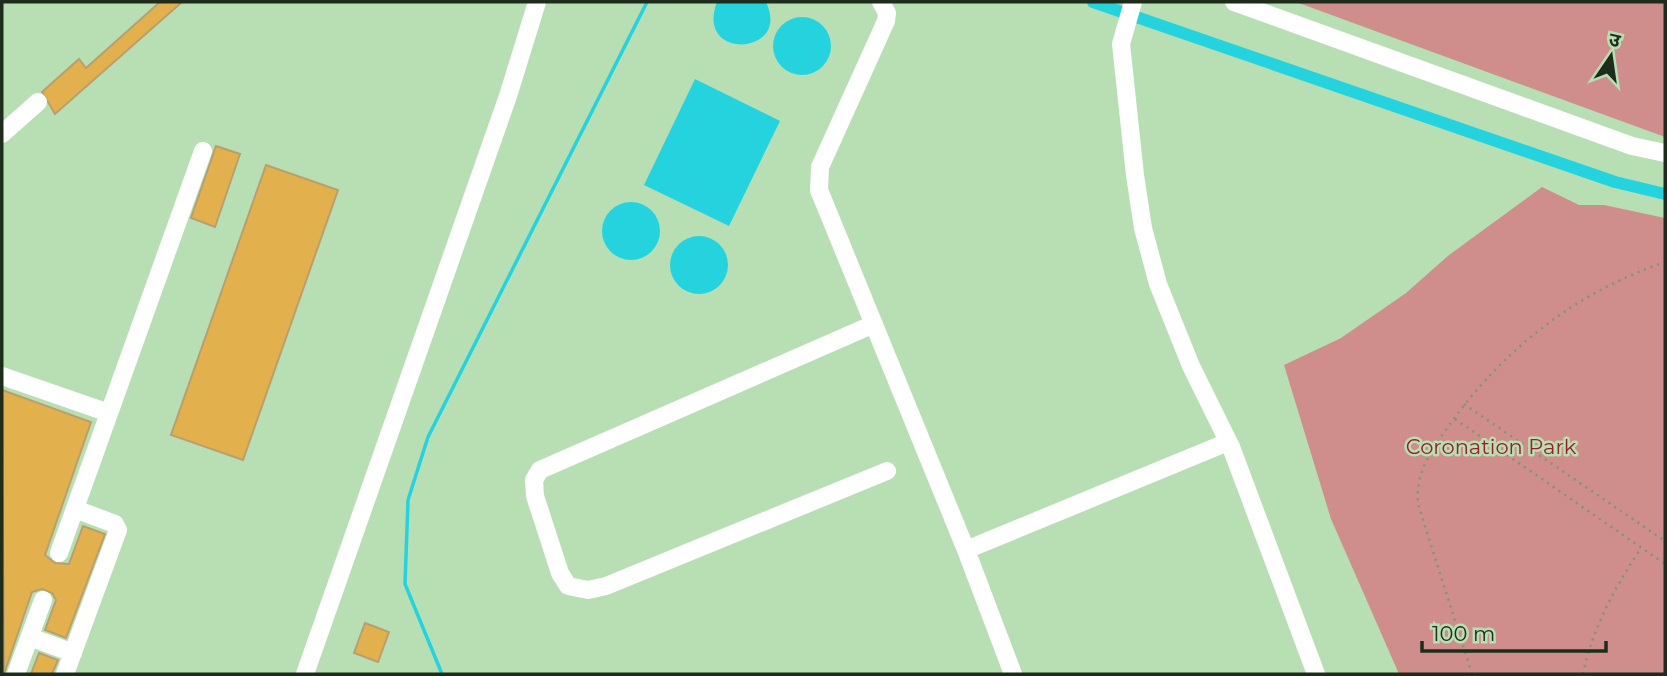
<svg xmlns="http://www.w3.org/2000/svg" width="1667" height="676" font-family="Montserrat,'Noto Sans Devanagari',sans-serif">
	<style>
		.green { fill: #cf8e8b }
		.water { fill: #25d3de }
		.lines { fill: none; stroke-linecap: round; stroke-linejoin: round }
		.stream { stroke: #25d3de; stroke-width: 3.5 }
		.canal { stroke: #25d3de; stroke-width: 12 }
		.building { fill: #e2b14d; stroke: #b99f6e; stroke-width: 2 }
		.path { stroke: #7a9776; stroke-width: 2.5; stroke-dasharray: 2 5; stroke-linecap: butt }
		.minor { stroke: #fff; stroke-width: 18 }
		.labels { text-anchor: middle; stroke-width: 5; stroke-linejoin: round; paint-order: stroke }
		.park-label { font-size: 21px; fill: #991d29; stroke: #b8dfb4 }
	</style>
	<rect width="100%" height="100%" fill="#b8dfb4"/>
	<path class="green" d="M1296 2H1665V137Z
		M1542 187 1579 205H1604L1665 218V674H1399L1331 519 1284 365 1341 338 1406 293 1449 255Z"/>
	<path class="water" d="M717 2H766C792 56 694 61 717 2Z
		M773 46a29 29 0 1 1 58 0a29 29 0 1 1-58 0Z
		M695 79 780 121 729 226 644 185Z
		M602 231a29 29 0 1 1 58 0a29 29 0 1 1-58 0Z
		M670 265a29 29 0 1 1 58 0a29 29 0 1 1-58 0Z"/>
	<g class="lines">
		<path class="stream" d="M442 674 405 584 408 500 428 437 647 2"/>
		<path class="canal" d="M1093 2 1615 182 1665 194"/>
	</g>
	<path class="building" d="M160 2H182L55 114 42 92 79 59 86 68Z
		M216 146 240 154 215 227 191 218Z
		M266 165 338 190 243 460 171 435Z
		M2 390 91 422 45 555 55 563 69 564 83 526 105 534 66 638 45 630 56 600 52 593 42 589 32 592 4 674Z
		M365 623 389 632 378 662 354 653Z
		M39 653 58 660 52 674H31Z"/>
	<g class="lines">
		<path class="path" d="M1464 404 1665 541
			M1455 419 1665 564
			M1472 674 1418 504C1415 473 1431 451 1448 427 1503 349 1575 293 1665 262
			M1583 674C1593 627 1614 589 1641 548"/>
		<path class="minor" d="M881 2 887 13 886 21 820 167 819 190 966 550 1228 442
			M1133 2 1121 44 1135 175 1143 228 1158 284 1191 366 1231 447 1316 674
			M1234 2 1632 146 1665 153
			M2 134 38 102
			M874 324 540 470 534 480 535 496 560 573 568 586 588 590 606 586 887 471
			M2 376 109 413
			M966 550 1013 674
			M59 553 203 151
			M30 637 73 653
			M16 674 43 600
			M65 674 118 530 115 524 75 509
			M305 674 508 96 537 2"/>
	</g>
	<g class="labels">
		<g class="park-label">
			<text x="1491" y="454">Coronation Park</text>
		</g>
	</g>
	<rect width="1667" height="676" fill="none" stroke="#1d2c1b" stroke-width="7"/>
	<g transform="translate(1611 56) rotate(13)" stroke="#b8dfb4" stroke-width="5" paint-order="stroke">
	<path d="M0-5L12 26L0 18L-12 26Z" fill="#1d2c1b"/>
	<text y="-10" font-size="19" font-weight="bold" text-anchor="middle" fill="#1d2c1b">उ</text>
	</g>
	<path d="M1422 641v10h184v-10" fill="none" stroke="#1d2c1b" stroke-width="3.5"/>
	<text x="1432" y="641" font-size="21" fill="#1d2c1b" stroke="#b8dfb4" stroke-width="5" paint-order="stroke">100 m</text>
</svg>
